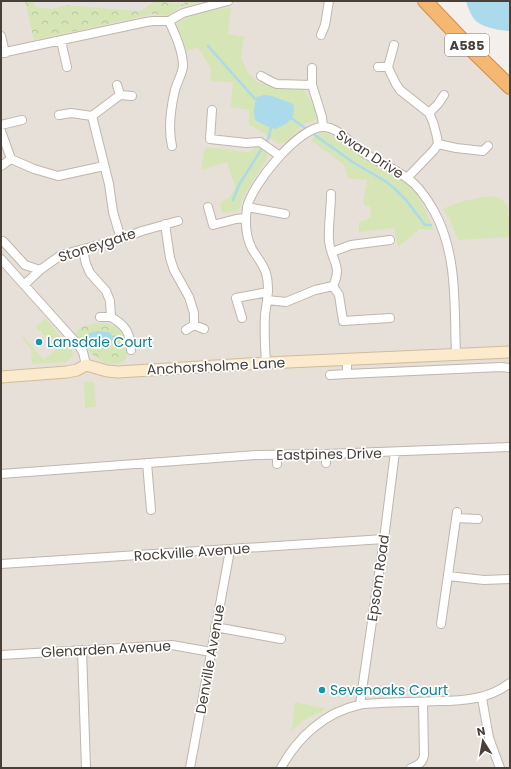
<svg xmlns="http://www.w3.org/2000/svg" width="511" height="769" font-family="Poppins,sans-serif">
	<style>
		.residential { fill: #e7e0d8 }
		.green { fill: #d6e5b5 }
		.forest { fill: url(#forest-crowns) }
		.parking { fill: #e3e0de }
		.water { fill: #aadaec }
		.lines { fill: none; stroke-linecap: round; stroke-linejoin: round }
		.stream { stroke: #aadaec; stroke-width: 2.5 }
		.street-casing { stroke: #bfb6ad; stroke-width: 10 }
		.secondary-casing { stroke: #d0bc9c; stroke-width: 13 }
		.highway-casing { stroke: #d48b43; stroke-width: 16 }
		.street { stroke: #fff; stroke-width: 8 }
		.secondary { stroke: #fbeacc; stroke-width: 11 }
		.highway { stroke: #f5b873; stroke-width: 14 }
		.culture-dot { fill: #0f9aa8; stroke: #fff; stroke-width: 1.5 }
		.labels { text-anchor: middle; stroke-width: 3.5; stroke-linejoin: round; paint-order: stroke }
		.shield { fill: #fff; stroke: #7e7974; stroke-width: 1 }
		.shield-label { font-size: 13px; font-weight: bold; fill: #473f38 }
		.street-label { font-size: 14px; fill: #473f38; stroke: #fff }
		.culture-label { font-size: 14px; fill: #0d838f; stroke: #fff; text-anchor: start }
	</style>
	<defs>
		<pattern id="forest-crowns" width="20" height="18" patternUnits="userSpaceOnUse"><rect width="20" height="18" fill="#d6e5b5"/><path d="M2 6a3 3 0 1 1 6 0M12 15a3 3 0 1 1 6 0" fill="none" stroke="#b9c69c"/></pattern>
	</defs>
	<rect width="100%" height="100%" fill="#f4efea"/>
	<path class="residential" d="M1 1H425L510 87V768H1Z"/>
	<path class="green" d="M231 7 228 34 244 37 241 58 247 71 257 82 271 86 303 89C310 96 316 109 317 120L304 124 287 141 279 144C269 138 259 129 249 125V110L231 107 233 82 210 81 211 69 198 47 187 51 177 25C185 13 217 10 231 7Z
		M323 132C339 137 348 148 362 157 379 168 401 175 414 191 423 202 428 217 434 230L420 229 398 247 394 228 359 232V222L366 220 371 216 370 207 364 205C362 197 367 189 367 180L348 178 344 165 311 140 317 134Z
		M256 145 266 152 268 156 266 160 243 197 240 208 237 211 222 213 220 205 222 201 230 197 235 187 227 162 201 170 205 147 246 152H250Z
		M492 196C502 199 511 203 507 215L510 221V237L458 240 450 220 443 209C458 201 475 198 492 196Z
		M45 318 73 352V355L67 362 32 364 31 349 22 338 24 337 44 360 56 349 36 327Z
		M84 382H94L96 407 85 408Z
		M295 702 327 709C314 716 298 720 291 734Z"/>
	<path class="forest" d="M25 1H33L36 7 51 9 66 5 140 11 155 1 184 4 185 1H205L180 7 168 16 153 14 34 40Z
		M106 323C117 326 127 335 128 347 128 352 126 355 126 360 117 367 103 364 94 356 90 353 89 350 87 346 84 342 79 339 75 335 81 323 94 324 106 323Z"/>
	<path class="parking" d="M33 1H155L140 11 66 5 51 9 36 7Z"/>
	<path class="water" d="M466 1H510V31C501 31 482 27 476 21 471 16 468 8 466 1Z
		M264 95 272 96 293 104C297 119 287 124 275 129L264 125 255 120 254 111 256 97Z
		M97 331 109 332 113 336V340L106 346C97 345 89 343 88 334Z"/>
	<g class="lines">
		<path class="stream" d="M208 46 255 99
			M291 118 354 163 385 181 394 188 406 200 425 225H431
			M233 200 239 185 269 137 271 127"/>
		<g class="street-casing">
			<path id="street" d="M169 21 183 13 228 1
				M321 35 325 25 329 1
				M1 36 5 53
				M61 41 67 67
				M394 45 388 67 391 74 396 84 400 90 429 113 433 122 437 137 438 144 434 150 407 178
				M1 53 146 22 153 21H169C175 34 183 51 183 66 182 75 177 82 175 90 171 107 168 129 172 146
				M378 67H388
				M312 68V85L322 117 323 127
				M261 76 272 82 277 84 312 85
				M117 85 120 95
				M212 110 210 139 246 143 260 142 280 156
				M429 113 438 104 444 95
				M59 115 71 113 92 116 120 95 132 96
				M92 116 109 184 113 212 121 239
				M1 125 22 120
				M1 131 11 159 34 169 58 176 104 166
				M438 144 456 148 483 151 488 146
				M1 166 11 159
				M331 194C331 209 328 227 329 241 331 261 343 265 333 286
				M208 207 213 225 236 219 246 218
				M247 207 285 214
				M165 224 170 258 174 270 189 297 194 313V325L204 329
				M3 241 25 265 40 270
				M83 250 86 264 90 273 106 291 110 301 111 317C126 326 130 332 131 350
				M332 252 351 245 390 240
				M1 259 79 346 83 352 86 365
				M24 285 40 270 61 255 121 239 142 231 178 221
				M333 286 339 295 343 321 390 318
				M267 300 286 302 315 290 333 286
				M100 317H111
				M242 318 236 298 268 292
				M186 330 194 325
				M347 360V374L501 367 510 368
				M266 363C265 347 264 331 265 315 267 300 270 287 266 273 263 264 257 257 252 249 246 237 245 221 247 208 251 185 298 128 322 127 337 126 349 142 360 150 375 161 392 167 407 178 419 186 428 200 435 213 458 256 454 307 456 355
				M330 375 347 374
				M326 454V463
				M277 455V464
				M147 463 151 510
				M1 474 257 455 326 454 510 447
				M456 518 478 519
				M1 564 384 539
				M448 576 484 580 510 579
				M441 624 457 512
				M215 627 281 639
				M82 650 86 768
				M1 655 172 645 211 652
				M482 698 489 738 500 768
				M360 704 384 539 395 452
				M190 768 230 550
				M281 768C297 738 325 712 359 705 366 703 373 704 380 703 399 702 419 702 438 701 464 701 489 699 510 683
				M411 768C418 765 423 763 424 755L423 702"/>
		</g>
		<g class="secondary-casing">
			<path id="secondary" d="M1 377 67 372 77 370 86 365 107 371 118 372 266 363 510 352"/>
		</g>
		<g class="highway-casing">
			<path id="highway" d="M425 1 467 45 510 87"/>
		</g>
		<use href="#street" class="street"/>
		<use href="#secondary" class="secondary"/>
		<use href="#highway" class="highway"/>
	</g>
	<g class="culture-dot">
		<circle cx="39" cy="342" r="4"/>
		<circle cx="322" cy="690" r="4"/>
	</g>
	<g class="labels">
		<rect class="shield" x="445" y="34" width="44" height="22" rx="3"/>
		<g class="shield-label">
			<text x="467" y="50">A585</text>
		</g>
		<g class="street-label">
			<text transform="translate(370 154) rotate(33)" y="5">Swan Drive</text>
			<text transform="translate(97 245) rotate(-18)" y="5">Stoneygate</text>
			<text transform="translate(216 366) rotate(-3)" y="5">Anchorsholme Lane</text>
			<text transform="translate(329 454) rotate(-1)" y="5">Eastpines Drive</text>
			<text transform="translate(192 552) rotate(-4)" y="5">Rockville Avenue</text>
			<text transform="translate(378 578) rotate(-82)" y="5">Epsom Road</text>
			<text transform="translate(106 649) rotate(-3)" y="5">Glenarden Avenue</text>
			<text transform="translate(210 659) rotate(-80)" y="5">Denville Avenue</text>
		</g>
		<g class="culture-label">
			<text x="47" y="347">Lansdale Court</text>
			<text x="330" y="695">Sevenoaks Court</text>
		</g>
	</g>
	<rect width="511" height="769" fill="none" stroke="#473f38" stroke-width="4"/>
	<g transform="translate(483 741) rotate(349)" stroke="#ffffff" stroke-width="3" paint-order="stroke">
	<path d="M0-3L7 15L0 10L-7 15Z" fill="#473f38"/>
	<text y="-6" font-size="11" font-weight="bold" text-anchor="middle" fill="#473f38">N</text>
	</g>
</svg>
